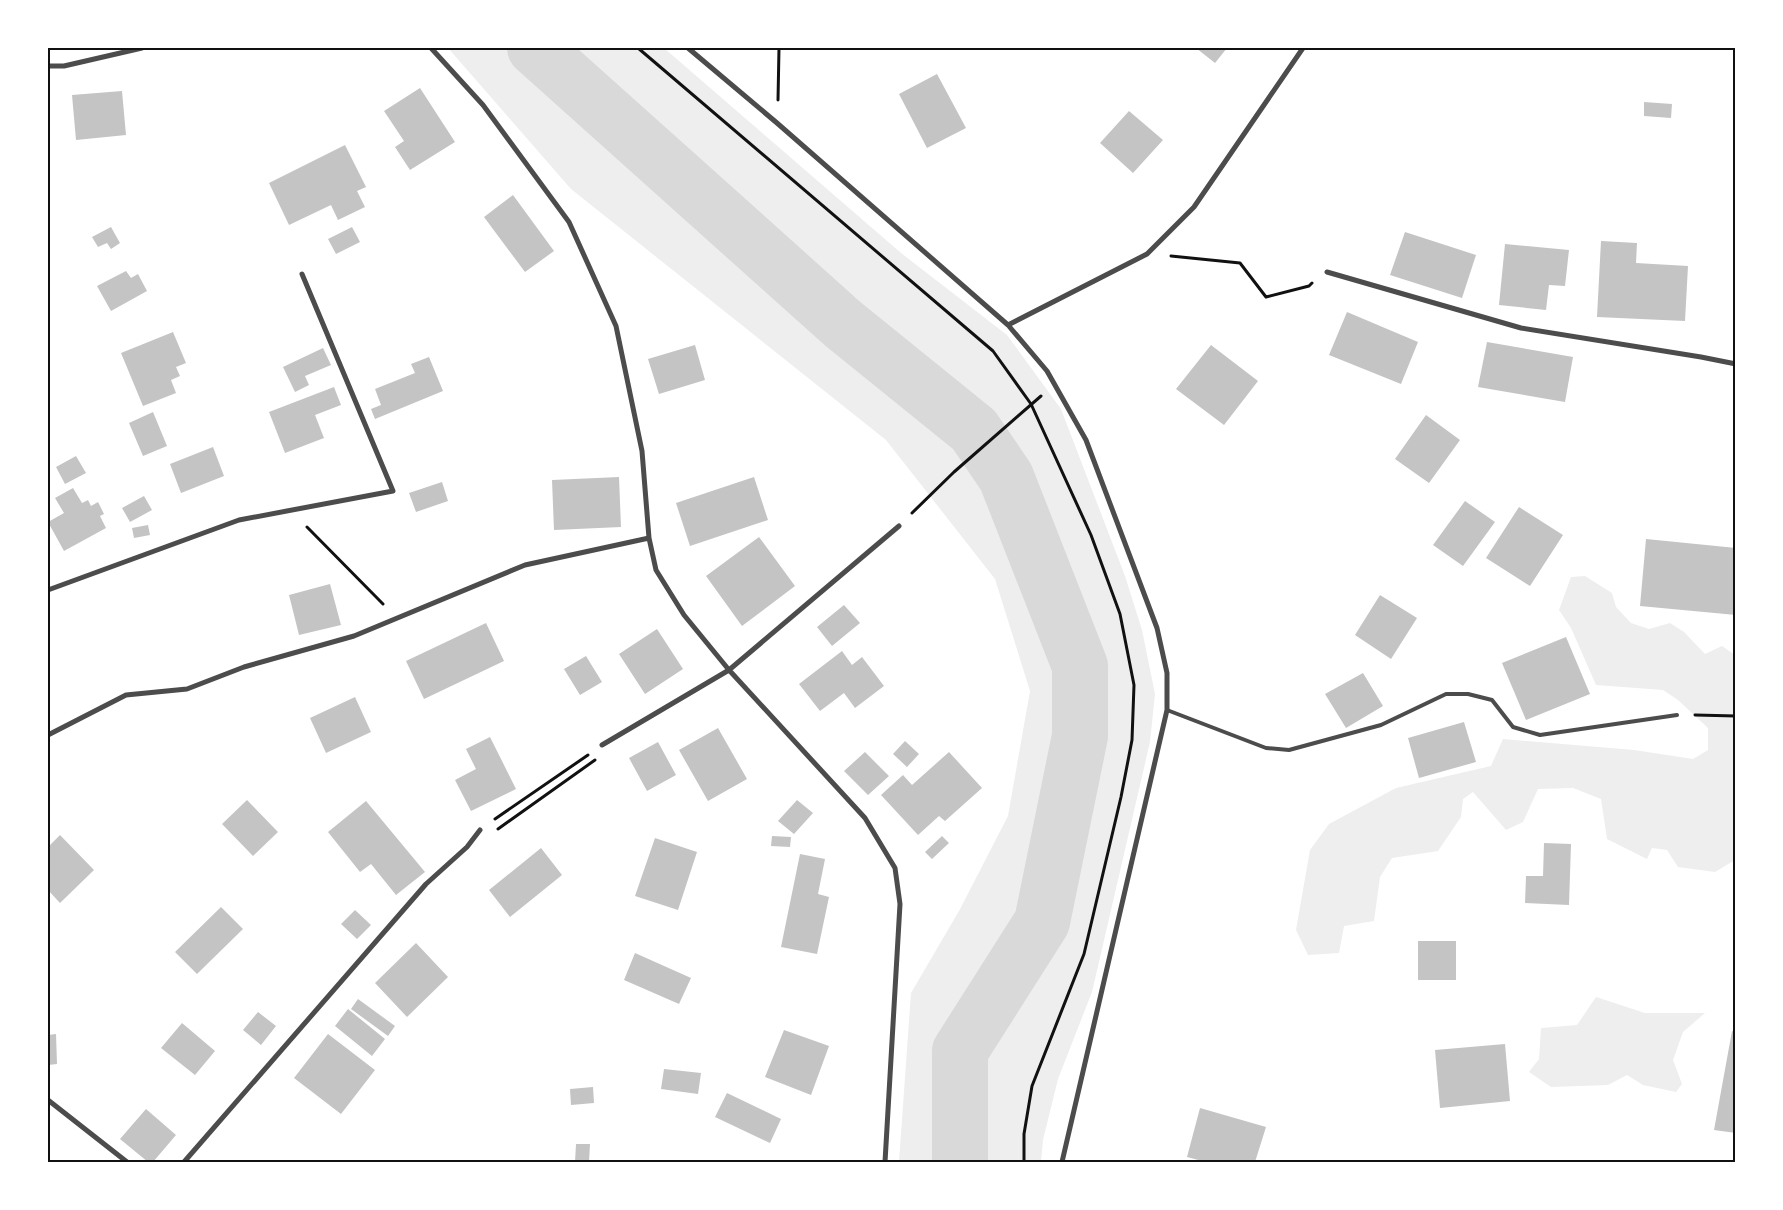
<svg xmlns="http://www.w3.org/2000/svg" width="1783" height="1210" font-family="Overpass,sans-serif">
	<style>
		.green { fill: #eee }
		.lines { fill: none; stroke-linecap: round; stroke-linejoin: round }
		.river { stroke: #d9d9d9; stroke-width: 56 }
		.building { fill: #c4c4c4 }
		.path { stroke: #111; stroke-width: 3 }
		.service { stroke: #4c4c4c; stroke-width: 4 }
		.minor { stroke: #4c4c4c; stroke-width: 5 }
		.neatline { fill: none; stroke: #111; stroke-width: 2 }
	</style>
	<rect width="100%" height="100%" fill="#fff"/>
	<path class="green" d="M448 48H664L901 253 1007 335 1061 409 1125 576 1142 630 1155 694 1150 742 1092 992 1058 1079 1043 1140 1041 1162H899L911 993 959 911 1008 816 1030 691 995 579 886 440 571 189Z
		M1585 576 1612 593 1616 607 1631 623 1649 629 1670 623 1684 632 1705 654 1722 646 1735 655V860L1715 872 1678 867 1667 850 1652 848 1647 859 1607 839 1601 799 1573 788 1538 789 1523 822 1506 830 1473 792 1463 799 1461 817 1438 851 1392 858 1380 877 1374 921 1344 926 1339 953 1308 955 1296 930 1310 850 1329 824 1396 788 1491 766 1503 739 1634 750 1693 759 1708 750V728L1678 700 1663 690 1596 685 1571 628 1559 610 1571 577Z
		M1596 997 1645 1013H1705L1683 1032 1673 1060 1682 1084 1676 1092 1643 1085 1627 1075 1608 1085 1551 1087 1529 1072 1539 1059 1541 1028 1577 1025Z"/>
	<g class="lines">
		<path class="river" d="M535 48 843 324 974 430 1006 477 1080 666V736L1042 922 960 1051V1162"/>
	</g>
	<path class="building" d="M1196 48H1227L1215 63Z
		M937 74 966 128 927 148 899 94Z
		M420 88 455 142 410 170 395 147 404 141 384 111Z
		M122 91 126 135 76 140 72 95Z
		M1644 102 1672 104 1671 118 1644 116Z
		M1129 111 1163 140 1133 173 1100 143Z
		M345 145 366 187 357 191 365 207 338 220 331 205 289 225 269 183Z
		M513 195 554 251 525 272 484 217Z
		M111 227 120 243 111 249 107 243 98 247 92 237Z
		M352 227 360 242 336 254 328 239Z
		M1405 232 1476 255 1462 298 1390 275Z
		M1601 241 1637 243 1636 263 1688 266 1685 321 1597 317Z
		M1505 244 1569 250 1565 286 1549 285 1546 310 1499 305Z
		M126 271 131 278 138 274 147 291 111 311 97 286Z
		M1347 312 1418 342 1401 384 1329 355Z
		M173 332 186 363 176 367 180 376 171 380 176 393 143 406 121 353Z
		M1487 342 1573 357 1565 402 1478 387Z
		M695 345 705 380 659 394 648 359Z
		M1211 345 1258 381 1224 425 1176 389Z
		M323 348 331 365 305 376 309 385 295 392 283 367Z
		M429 357 443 391 375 419 371 409 381 405 375 389 415 373 411 364Z
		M334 387 341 405 315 415 324 438 285 453 269 412Z
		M153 412 167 446 143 456 129 423Z
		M1426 415 1460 440 1429 483 1395 459Z
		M213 447 224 476 181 493 170 464Z
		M76 456 86 473 65 484 56 467Z
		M619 477 621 527 554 530 552 480Z
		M754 477 768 520 690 546 676 503Z
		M442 482 448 501 416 512 409 493Z
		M73 488 82 503 88 500 91 506 98 502 104 514 100 516 106 528 64 551 48 522 64 513 55 498Z
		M144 496 152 510 130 522 122 508Z
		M1465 501 1495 522 1463 566 1433 545Z
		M1519 507 1563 535 1530 586 1486 558Z
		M148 525 150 535 134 538 132 528Z
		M759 537 795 586 742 626 706 576Z
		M1646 539 1736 548V615L1640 606Z
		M330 584 341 625 299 635 289 595Z
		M1380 595 1417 618 1391 659 1355 635Z
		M844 605 860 623 832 646 817 627Z
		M486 623 504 661 424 699 406 661Z
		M657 629 683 669 645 694 619 654Z
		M1566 637 1590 694 1526 720 1502 663Z
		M842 651 852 665 862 657 884 686 855 708 844 693 820 711 799 684Z
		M586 656 602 682 580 695 564 669Z
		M1363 673 1383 706 1346 728 1325 694Z
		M355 697 371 732 326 753 310 718Z
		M1464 722 1476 762 1419 778 1408 738Z
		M718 728 747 779 708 801 679 750Z
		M490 737 516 789 471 811 455 780 476 769 466 749Z
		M905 741 919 754 907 767 893 754Z
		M658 742 676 775 647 791 629 758Z
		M865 752 889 776 868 795 844 771Z
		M949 752 982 788 945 821 939 816 918 835 881 795 903 775 912 785Z
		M247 800 278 832 253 856 222 824Z
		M797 800 813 813 794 834 778 821Z
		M366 801 425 872 396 895 371 864 360 872 328 832Z
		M60 835 94 870 60 903 48 890V847Z
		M772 836 791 837 790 847 771 846Z
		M942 836 949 843 932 859 925 852Z
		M655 838 697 852 678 910 635 896Z
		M1544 843 1571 844 1569 905 1525 903 1526 876H1543Z
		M541 848 562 875 510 917 489 890Z
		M800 854 825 859 818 894 829 897 817 954 781 947Z
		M221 907 243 929 197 974 175 952Z
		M355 910 371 925 357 939 341 924Z
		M1418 941H1456V980H1418Z
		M416 943 448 977 407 1017 375 983Z
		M635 953 691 978 679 1004 624 980Z
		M358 999 395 1026 388 1036 351 1009Z
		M348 1009 385 1039 372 1056 335 1026Z
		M258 1012 276 1026 261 1045 243 1030Z
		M182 1023 215 1051 195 1075 161 1048Z
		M784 1030 829 1046 811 1095 765 1077Z
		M1732 1031 1736 1032V1133L1714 1130Z
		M56 1034 57 1064 48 1065V1035Z
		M328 1034 375 1070 341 1114 294 1078Z
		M1505 1044 1510 1101 1440 1108 1435 1050Z
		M664 1069 701 1073 698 1094 661 1089Z
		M593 1087 594 1103 571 1105 570 1089Z
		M727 1093 781 1119 770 1143 715 1117Z
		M1200 1108 1266 1127 1255 1162H1206L1187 1157Z
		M146 1109 176 1135 153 1162H148L120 1139Z
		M576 1144H590L589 1162H575Z"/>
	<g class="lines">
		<path class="path" d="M638 48 993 351 1031 404 1091 535 1120 614 1134 685 1132 740 1121 797 1084 954 1032 1086 1024 1134V1162
			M778 100 779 48
			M1171 256 1240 263 1266 297 1309 286 1312 283
			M912 513 954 472 1041 396
			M307 527 383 604
			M1695 715 1736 716
			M495 819 588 755
			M498 829 595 760"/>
		<path class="service" d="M1167 710 1266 748 1289 750 1381 725 1446 694H1468L1492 700 1513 727 1540 735 1677 715"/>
		<path class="minor" d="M431 48 483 105 569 222 616 326 642 451 649 538 656 570 684 615 729 670 865 818 895 868 900 904 885 1162
			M688 48 777 123 1008 325 1047 371 1086 440 1157 628 1167 673V710L1062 1162
			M48 66H64L142 48
			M1327 272 1521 328 1701 357 1736 364
			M1008 325 1147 254 1194 207 1303 48
			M48 590 239 520 393 491 302 274
			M48 735 126 695 187 689 244 667 354 636 525 565 649 538
			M602 745 729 670 899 526
			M48 1100 127 1162
			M184 1162 426 884 467 847 480 830"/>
	</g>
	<rect width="1783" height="1210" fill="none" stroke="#ffffff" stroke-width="98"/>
	<rect x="49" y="49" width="1685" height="1112" class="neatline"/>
</svg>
